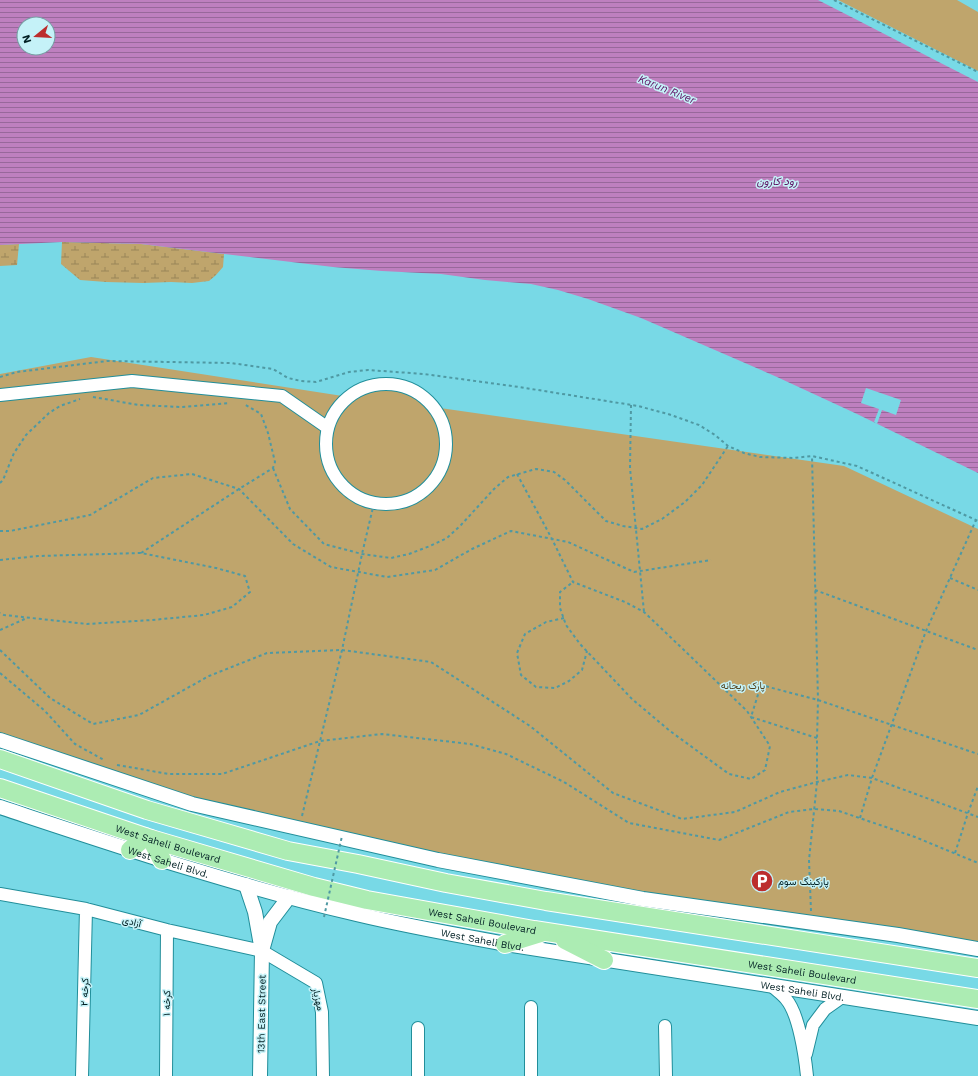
<svg xmlns="http://www.w3.org/2000/svg" width="978" height="1076" font-family="'Work Sans',Vazirmatn,sans-serif">
	<style>
		.wetland { fill: url(#wetland-marsh) }
		.green { fill: #bfa56c }
		.water { fill: url(#water-rules); fill-rule: evenodd }
		.pier { fill: #78d9e6 }
		.lines { fill: none; stroke-linecap: round; stroke-linejoin: round }
		.minor-casing { stroke: #218e9a; stroke-width: 14 }
		.tertiary-casing { stroke: #218e9a; stroke-width: 16 }
		.primary-casing { stroke: #fff; stroke-width: 20 }
		.path { stroke: #4f99a3; stroke-width: 2; stroke-dasharray: 3 3; stroke-linecap: butt }
		.minor { stroke: #fff; stroke-width: 12 }
		.tertiary { stroke: #fff; stroke-width: 14 }
		.primary { stroke: #acecb3; stroke-width: 18 }
		.path-bridge { stroke: #4f99a3; stroke-width: 2; stroke-dasharray: 3 3; stroke-linecap: butt }
		.labels { text-anchor: middle; stroke-width: 3; stroke-linejoin: round; paint-order: stroke }
		.park-label { font-size: 10px; fill: #52421c; stroke: #c5f2f8 }
		.street-label { font-size: 10px; fill: #001f23; stroke: #c5f2f8 }
		.poi-label { font-size: 10px; fill: #001f23; stroke: #c5f2f8; text-anchor: start }
		.water-label { font-size: 11px; font-style: italic; fill: #5f1263; stroke: #c5f2f8 }
	</style>
	<defs>
		<pattern id="wetland-marsh" width="20" height="14" patternUnits="userSpaceOnUse"><rect width="20" height="14" fill="#bfa56c"/><path d="M1 5h8M5 5V1M11 12h8M15 12V8" fill="none" stroke="#998658"/></pattern>
		<pattern id="water-rules" width="6" height="5" patternUnits="userSpaceOnUse"><rect width="6" height="5" fill="#be80bf"/><path d="M0 2.5h6" fill="none" stroke="#98689b"/></pattern>
	</defs>
	<rect width="100%" height="100%" fill="#78d9e6"/>
	<path class="wetland" d="M62 242 141 244 224 254 223 267 216 275 209 281 192 283 171 282 143 283 106 282 80 280 61 264Z
		M19 244 17 265 0 266V245Z"/>
	<path class="green" d="M838 0H957L978 12V71Z
		M91 357 349 397 405 382 433 407 844 466 978 529V948L818 930 547 889 365 843 156 793 0 740V374Z"/>
	<path class="water" d="M0 0H818C872 27 924 55 978 82V473L857 414 777 377 641 318 588 299 558 290 531 284 485 280 441 274 382 271 333 267 141 244 62 242 0 245ZM24 24H48V48H24Z"/>
	<path class="pier" d="M866 388 901 400 896 415 882 410 877 424 874 422 879 409 861 403Z"/>
	<g class="lines">
		<g class="minor-casing">
			<path id="minor" d="M326 444a60 60 0 1 1 120 0a60 60 0 1 1-120 0Z
				M0 395 132 381 282 396 328 428
				M0 894 86 909 167 930 262 951 316 983 322 1012 323 1076
				M772 986C776 990 782 994 786 999 799 1014 805 1056 807 1076
				M531 1007V1076
				M665 1026 666 1076
				M418 1028V1076
				M806 1054 813 1025 825 1009 842 997
				M82 1076 86 909
				M166 1076 167 930"/>
		</g>
		<g class="tertiary-casing">
			<g id="tertiary">
				<path d="M0 740 192 804 438 860 643 899 898 935 978 949"/>
				<path id="s1" d="M0 807C115 845 230 884 348 912 400 925 453 934 505 944L978 1018"/>
				<path d="M246 885 255 912 262 951 260 1076"/>
				<path d="M263 947 270 922 289 897"/>
			</g>
		</g>
		<g class="primary-casing">
			<g id="primary">
				<path d="M0 759 147 810 288 851 358 864 446 883 546 901 978 968"/>
				<path id="s2" d="M0 788 151 839 314 887 367 900 534 930 978 999"/>
				<path d="M151 839 162 860"/>
				<path d="M130 850 145 837"/>
				<path d="M565 940 604 960"/>
				<path d="M505 944 541 933"/>
			</g>
		</g>
		<path class="path" d="M834 0 978 72
			M0 377 17 372 107 361 231 363 273 369 288 378 301 381 316 382 349 372 368 370 424 374 519 387 638 406 668 414 699 425 715 435 728 446 744 453 760 457 794 458 812 456 857 466 978 521
			M93 397 139 405 181 407 230 403
			M631 405 630 468 644 612
			M273 468 290 509 324 544 362 554 391 558 409 554 430 546 447 538 461 525 494 489 508 477 536 469 554 472 565 480 606 521 623 526 642 529 662 519 685 502 702 485 728 446
			M517 474 552 539 573 582 625 602 644 612 685 651 747 711 770 746 765 770 751 779 729 774 670 731 632 699 580 644 566 625 560 608V592L573 582
			M0 483 3 480 14 453 26 435 49 413 60 406 80 399
			M0 531H10L90 515 153 478 192 474 239 489 293 544 331 567 387 577 435 570 472 549 511 531 568 542 634 572 711 560
			M141 553 239 489 273 468 275 462 268 433 261 414 244 404
			M0 560 38 556 141 553 216 568 245 576 250 592 232 607 204 615 152 620 87 624 4 615 0 613
			M950 578 978 590
			M815 590 978 650
			M564 618 546 622 525 634 517 653 521 675 536 687 555 688 569 681 582 670 587 651
			M0 630 27 618
			M0 650 50 698 93 724 139 715 209 676 267 653 342 650 431 662 530 726 613 793 682 819 735 812 780 792 817 782 848 775 872 778 978 817
			M0 673 45 711 75 744 104 760
			M817 738 751 717 761 685 818 700 978 754
			M117 765 169 774H222L320 741 382 734 470 744 506 754 564 782 629 823 719 840 789 812 814 809 839 811 915 837 978 863
			M302 816 342 650 362 554 374 503
			M860 818 872 778 926 631 976 520
			M955 853 968 813 978 786
			M811 911 809 860 817 782V738L818 700 812 456"/>
		<use href="#minor" class="minor"/>
		<use href="#tertiary" class="tertiary"/>
		<use href="#primary" class="primary"/>
		<path class="path-bridge" d="M324 917 342 836"/>
	</g>
	<defs>
		<g id="parking-disc" transform="scale(1.15)"><circle r="9.5" fill="#bc2d2d" stroke="#c5f2f8"/><path d="M-3.5-5.5H1a3.5 3.5 0 0 1 0 7H-1V5.5H-3.5ZM-1-3.4V-.6H.8a1.4 1.4 0 0 0 0-2.8Z" fill="#fff"/></g>
	</defs>
	<g fill-rule="evenodd">
		<use href="#parking-disc" x="762" y="881"/>
	</g>
	<g class="labels">
		<g class="park-label">
			<text x="743" y="689">پارک ریحانه</text>
		</g>
		<g class="street-label">
			<text dy="4" stroke="none"><textPath href="#s2" startOffset="177">West Saheli Boulevard</textPath></text>
			<text dy="4" stroke="none"><textPath href="#s1" startOffset="177">West Saheli Blvd.</textPath></text>
			<text transform="translate(132 921) rotate(15)" y="4">آزادی</text>
			<text dy="4" stroke="none"><textPath href="#s2" startOffset="501">West Saheli Boulevard</textPath></text>
			<text dy="4" stroke="none"><textPath href="#s1" startOffset="501">West Saheli Blvd.</textPath></text>
			<text dy="4" stroke="none"><textPath href="#s2" startOffset="825">West Saheli Boulevard</textPath></text>
			<text dy="4" stroke="none"><textPath href="#s1" startOffset="825">West Saheli Blvd.</textPath></text>
			<text transform="translate(84 992) rotate(-88)" y="4">کرخه ۲</text>
			<text transform="translate(319 999) rotate(77)" y="4">مهزیار</text>
			<text transform="translate(166 1003) rotate(-89)" y="4">کرخه ۱</text>
			<text transform="translate(261 1014) rotate(-89)" y="4">13th East Street</text>
		</g>
		<g class="poi-label">
			<text x="778" y="885">پارکینگ سوم</text>
		</g>
		<g class="water-label">
			<text transform="translate(667 89) rotate(22)" y="4">Karun River</text>
			<text x="777" y="185">رود کارون</text>
		</g>
	</g>
	<g transform="translate(36 36) rotate(252)"><circle r="19" fill="#c5f2f8" stroke="#769ea3"/>
	<path d="M0-3L7 15L0 10L-7 15Z" fill="#bc2d2d"/>
	<text y="-6" font-size="11" font-weight="bold" text-anchor="middle" fill="#001f23">N</text>
	</g>
</svg>
